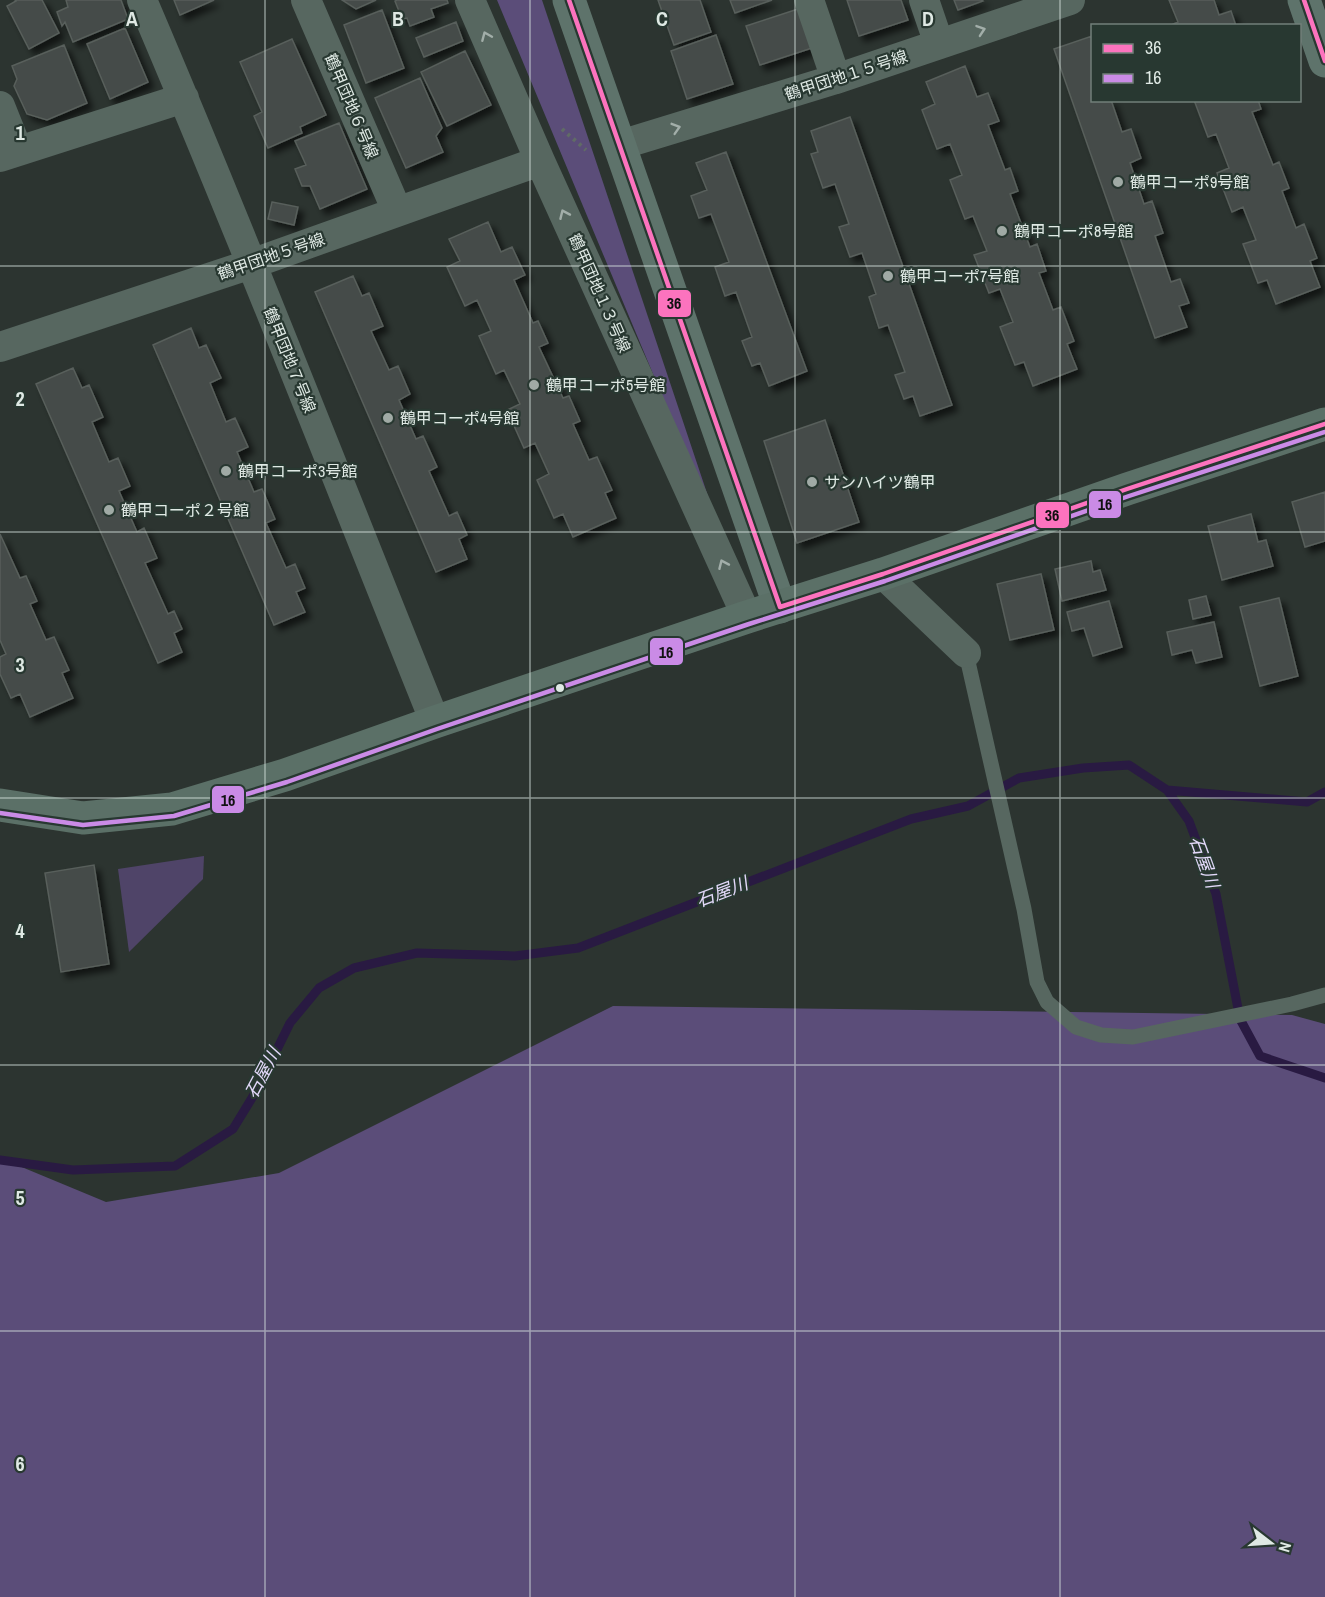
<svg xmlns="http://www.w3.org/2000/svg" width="1325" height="1597" font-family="'Archivo Narrow','Noto Sans JP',sans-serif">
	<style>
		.green { fill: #4f4468 }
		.forest { fill: #5b4d79 }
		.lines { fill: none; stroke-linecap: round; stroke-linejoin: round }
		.stream { stroke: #291a42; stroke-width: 9 }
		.building { fill: #454b48; stroke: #585f5b; stroke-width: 1.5; filter: url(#shadow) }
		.path { stroke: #606b66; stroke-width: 4; stroke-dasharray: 3 4.5; stroke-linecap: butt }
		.lane { stroke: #576760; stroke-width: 15 }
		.street { stroke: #576760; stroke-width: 30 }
		.secondary { stroke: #5e736b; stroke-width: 33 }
		.primary { stroke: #5b7067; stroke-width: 33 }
		.bus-1-casing { stroke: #283831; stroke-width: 9 }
		.bus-2-casing { stroke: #283831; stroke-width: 9 }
		.bus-1 { stroke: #fc73be; stroke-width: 4.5 }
		.bus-2 { stroke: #ca8be6; stroke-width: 4.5 }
		.oneway { stroke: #a2aea9 }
		.grid { fill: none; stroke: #dfe9e4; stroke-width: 1.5; stroke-opacity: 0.55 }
		.poi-dot { fill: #a0aaa5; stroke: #283831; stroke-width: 2 }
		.bus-dot { fill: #dfe9e4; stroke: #283831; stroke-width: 2 }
		.labels { text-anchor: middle; stroke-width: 4.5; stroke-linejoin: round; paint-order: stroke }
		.street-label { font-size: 16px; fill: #dfe9e4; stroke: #283831 }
		.poi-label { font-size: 16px; fill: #dfe9e4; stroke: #283831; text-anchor: start }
		.water-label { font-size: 18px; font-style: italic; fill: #e3d9fa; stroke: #283831 }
		.grid-label { font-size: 20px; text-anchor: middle; font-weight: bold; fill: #dfe9e4; stroke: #283831; stroke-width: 4.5; stroke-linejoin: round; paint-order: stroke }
		.line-badge { stroke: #283831; stroke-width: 2 }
		.pale-badge-label { font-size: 16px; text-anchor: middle; font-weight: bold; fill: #111 }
	</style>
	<defs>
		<filter id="shadow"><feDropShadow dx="5.5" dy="5.5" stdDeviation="3" flood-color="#0009"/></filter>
	</defs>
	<rect width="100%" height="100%" fill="#2c3430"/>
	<path class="green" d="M204 856 203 879 129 952 118 869Z"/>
	<path class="forest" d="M497 0H542L724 544Z
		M613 1006 1292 1015 1325 1024V1597H0V1158L106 1202 279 1173Z"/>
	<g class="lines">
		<path class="stream" d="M1167 790 1307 802 1325 792
			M0 1160 73 1170 175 1166 233 1129 258 1088 290 1023 319 988 354 968 417 953 515 956 578 948 911 819 968 806 1019 778 1083 768 1129 765 1167 790 1189 821 1216 894 1240 1019 1260 1056 1325 1078"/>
	</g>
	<path class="building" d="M15 0H42L59 33 29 49 7 6 16 1Z
		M66 0H121L128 19 73 42 65 22 62 26 57 12 68 7Z
		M174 0H214L180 15Z
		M342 0H376L356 9Z
		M397 0H447L448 3 431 9 434 17 410 26 407 18 402 19 395 1Z
		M658 0H700L711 32 674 45Z
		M730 0H772L735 13Z
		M847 0H901L908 20 859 36Z
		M954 0H982L983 1 958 10Z
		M1169 0H1214L1219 15 1231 11 1236 26H1169L1178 22Z
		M798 9 812 48 760 65 746 26Z
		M382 10 404 68 366 83 344 25Z
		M456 22 463 41 424 57 416 38Z
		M125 28 148 82 110 99 87 44Z
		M716 35 733 84 687 99 671 51Z
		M1092 36V100H1111L1122 132 1131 129 1141 158 1130 163 1144 204 1152 201 1163 233 1155 236 1171 282 1180 279 1189 303 1179 306 1187 327 1155 338 1054 49Z
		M292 39 326 115 300 127 302 133 268 148 254 116 262 112 240 62Z
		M64 45 87 103 47 120 27 114 14 86 17 79 12 66Z
		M465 51 491 105 447 126 421 72Z
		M965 66 977 97 988 93 999 121 988 125 1005 170 1010 168 1018 191 1010 194 1030 247 1037 244 1046 271 1039 273 1053 310 1061 307 1074 341 1067 344 1077 369 1033 386 1024 362 1015 365 1000 327 1013 322 1000 289 989 293 974 255 987 251 973 216 965 219 950 180 962 175 950 144 937 149 922 110 935 104 926 82Z
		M420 78 442 128 436 136 443 152 406 168 375 98Z
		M1194 100H1258L1261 109 1252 112 1273 165 1279 162 1289 188 1282 191 1296 228 1304 224 1317 258 1310 261 1320 287 1276 304 1267 280 1258 283 1243 244 1256 240 1243 207 1232 212 1217 173 1229 168 1216 134 1208 137Z
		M850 117 952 405 920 416 913 396 904 399 895 375 905 372 888 325 879 328 869 297 876 294 862 253 850 257 839 227 849 224 835 184 823 188 811 154 818 152 811 131Z
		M339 123 367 189 320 209 310 186H302L295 169 306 165 295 141Z
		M726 152 807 371 769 386 760 363 752 366 742 341 752 337 736 292 725 296 715 267 729 262 711 214 699 218 691 196 707 190 696 163Z
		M272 202 298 207 294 225 268 219Z
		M488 222 501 252 512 247 525 275 514 280 533 323 538 321 548 343 539 347 563 398 569 396 580 421 573 424 589 460 597 457 612 490 605 493 616 518 573 537 563 514 554 518 537 480 549 474 535 443 524 448 507 410 520 404 504 370 496 374 479 336 491 331 477 300 465 306 447 267 460 261 449 239Z
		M353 276 362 296 369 293 383 326 371 331 389 370 398 366 410 394 399 400 416 439 423 436 437 467 429 471 449 516 457 512 467 535 459 539 467 559 436 572 315 292Z
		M191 328 199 348 206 345 221 378 210 383 226 422 235 418 248 447 237 452 254 492 262 489 275 519 266 523 286 568 295 564 305 588 296 592 305 612 274 625 153 345Z
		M73 368 82 388 89 385 103 417 92 422 109 462 118 458 130 486 119 491 137 532 144 528 157 558 145 563 168 614 174 611 182 629 174 633 182 652 158 663 36 384Z
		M825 420 859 522 797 543 764 441Z
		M1325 492V541L1305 547 1292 502Z
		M1251 514 1258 542 1266 540 1273 566 1222 580 1208 526Z
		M0 534 20 578 26 576 37 601 30 604 46 640 54 637 69 670 62 673 73 698 30 717 20 694 11 698 0 674V657L6 654 0 640Z
		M1091 561 1093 572 1100 570 1106 590 1062 601 1055 569Z
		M1041 574 1054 630 1010 640 997 584Z
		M1206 596 1211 615 1193 619 1189 600Z
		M1279 598 1298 676 1260 686 1240 607Z
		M1109 601 1122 647 1093 656 1084 628 1072 631 1067 612Z
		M1214 622 1222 657 1196 663 1192 650 1172 655 1167 632Z
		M94 865 109 964 61 972 45 873Z"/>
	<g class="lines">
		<path class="path" d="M562 129 586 150"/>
		<path class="lane" d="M966 653 1024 909 1037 982 1047 1002 1076 1027 1101 1035 1133 1037 1292 1004 1325 995"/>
		<path class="street" d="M142 0C244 239 338 481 435 722
			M306 0 397 211
			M470 0 540 161 747 617
			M809 0 836 79
			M924 0 939 44
			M0 106 18 151
			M620 145 836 79 1070 0
			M0 157 184 98
			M0 347 251 264 540 161
			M883 574 966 653"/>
		<path class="secondary" d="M569 0 780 607
			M1304 0 1325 61"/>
		<path class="primary" d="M0 805 83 818 172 809 285 775 435 722 747 617 883 574 1127 489 1325 424"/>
		<g class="bus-1-casing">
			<path id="bus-1" d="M569 0 780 607
				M1304 0 1325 61
				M780 607 883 574 1127 489 1325 424"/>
		</g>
		<g class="bus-2-casing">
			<path id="bus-2" d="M0 813 83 825 174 816 287 782 437 729 749 624 885 581 1129 496 1325 432"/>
		</g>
		<use href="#bus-1" class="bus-1"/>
		<use href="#bus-2" class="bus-2"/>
	</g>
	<defs><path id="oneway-chevron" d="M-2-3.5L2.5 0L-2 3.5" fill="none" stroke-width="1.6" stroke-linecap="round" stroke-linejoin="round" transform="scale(1.5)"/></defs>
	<g class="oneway">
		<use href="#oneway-chevron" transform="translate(981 30) rotate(-19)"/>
		<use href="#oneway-chevron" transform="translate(486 36) rotate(-113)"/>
		<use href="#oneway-chevron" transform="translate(676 128) rotate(-17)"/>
		<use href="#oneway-chevron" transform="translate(564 214) rotate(-114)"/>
		<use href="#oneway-chevron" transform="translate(723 564) rotate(-114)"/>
	</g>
	<path class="grid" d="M265 0V1597M530 0V1597M795 0V1597M1060 0V1597M0 266H1325M0 532H1325M0 798H1325M0 1065H1325M0 1331H1325"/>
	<g class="poi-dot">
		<circle cx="1118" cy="182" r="6"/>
		<circle cx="1002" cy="231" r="6"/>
		<circle cx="888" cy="276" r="6"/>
		<circle cx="534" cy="385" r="6"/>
		<circle cx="388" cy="418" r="6"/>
		<circle cx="226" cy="471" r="6"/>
		<circle cx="812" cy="482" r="6"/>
		<circle cx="109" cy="510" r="6"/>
	</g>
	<circle class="bus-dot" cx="560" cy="688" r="5"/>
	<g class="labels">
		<g class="street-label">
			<text transform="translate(846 75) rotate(-18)" y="6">鶴甲団地１５号線</text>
			<text transform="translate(352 106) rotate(67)" y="6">鶴甲団地６号線</text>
			<text transform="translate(271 256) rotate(-19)" y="6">鶴甲団地５号線</text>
			<text transform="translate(600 293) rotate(66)" y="6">鶴甲団地１３号線</text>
			<text transform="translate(290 360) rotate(68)" y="6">鶴甲団地７号線</text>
		</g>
		<g class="poi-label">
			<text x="1130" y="188">鶴甲コーポ9号館</text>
			<text x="1014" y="237">鶴甲コーポ8号館</text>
			<text x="900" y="282">鶴甲コーポ7号館</text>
			<text x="546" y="391">鶴甲コーポ5号館</text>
			<text x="400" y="424">鶴甲コーポ4号館</text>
			<text x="238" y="477">鶴甲コーポ3号館</text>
			<text x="824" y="488">サンハイツ鶴甲</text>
			<text x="121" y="516">鶴甲コーポ２号館</text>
		</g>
		<g class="water-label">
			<text transform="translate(1204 862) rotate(70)" y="6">石屋川</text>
			<text transform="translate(722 892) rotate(-21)" y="6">石屋川</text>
			<text transform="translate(263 1073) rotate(-62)" y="6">石屋川</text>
		</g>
	</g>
	<g class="grid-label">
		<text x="132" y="26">A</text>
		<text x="398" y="26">B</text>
		<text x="662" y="26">C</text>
		<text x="928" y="26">D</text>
		<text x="20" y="140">1</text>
		<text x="20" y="406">2</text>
		<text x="20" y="672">3</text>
		<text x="20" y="938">4</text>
		<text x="20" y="1205">5</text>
		<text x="20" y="1471">6</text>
	</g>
	<g class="line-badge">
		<rect x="657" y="289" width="35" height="29" rx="6" fill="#fc73be"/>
		<rect x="1088" y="490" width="34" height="29" rx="6" fill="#ca8be6"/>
		<rect x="1035" y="501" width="35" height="28" rx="6" fill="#fc73be"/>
		<rect x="649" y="637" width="35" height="29" rx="6" fill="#ca8be6"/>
		<rect x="211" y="785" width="34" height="29" rx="6" fill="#ca8be6"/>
	</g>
	<g class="pale-badge-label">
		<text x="674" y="309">36</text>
		<text x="1105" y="510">16</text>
		<text x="1052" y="521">36</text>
		<text x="666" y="658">16</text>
		<text x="228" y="806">16</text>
	</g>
	<rect x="1091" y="24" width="210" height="78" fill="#283831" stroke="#717f79" stroke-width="1.5"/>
	<rect x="1103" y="44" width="30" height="9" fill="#fc73be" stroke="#717f79" stroke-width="1.5"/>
	<text x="1145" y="54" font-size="18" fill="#dfe9e4">36</text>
	<rect x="1103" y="74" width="30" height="9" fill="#ca8be6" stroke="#717f79" stroke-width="1.5"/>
	<text x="1145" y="84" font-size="18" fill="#dfe9e4">16</text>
	<g transform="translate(1271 1543) rotate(107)" stroke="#283831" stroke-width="4.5" paint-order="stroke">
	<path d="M0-4.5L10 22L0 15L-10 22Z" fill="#dfe9e4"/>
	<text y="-9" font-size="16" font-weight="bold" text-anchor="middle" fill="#dfe9e4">N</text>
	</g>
</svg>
